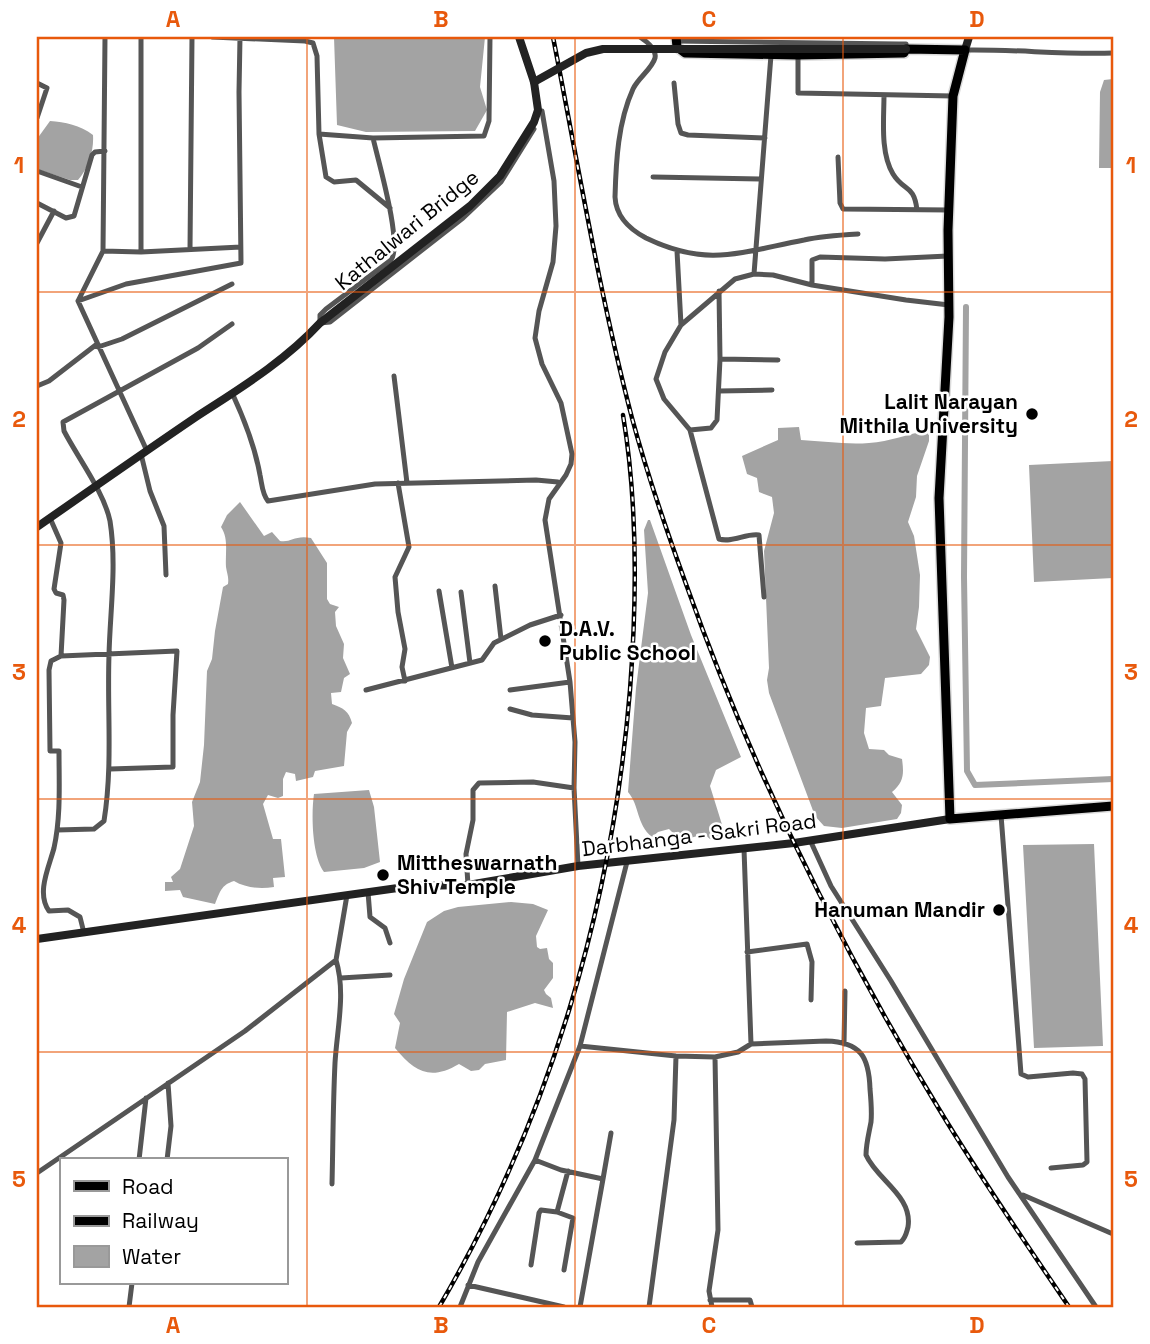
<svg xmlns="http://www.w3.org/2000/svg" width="1150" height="1344" font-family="'Space Grotesk',sans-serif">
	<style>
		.water { fill: #a3a3a3 }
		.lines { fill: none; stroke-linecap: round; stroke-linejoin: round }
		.canal { stroke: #a3a3a3; stroke-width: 6 }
		.primary-casing { stroke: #dbdbdb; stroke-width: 12 }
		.street { stroke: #555; stroke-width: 5 }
		.secondary { stroke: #222; stroke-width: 8 }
		.primary { stroke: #000; stroke-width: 9 }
		.rail-casing { stroke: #000; stroke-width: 4.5 }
		.rail { stroke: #fff; stroke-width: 2; stroke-dasharray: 5; stroke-linecap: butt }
		.secondary-bridge { stroke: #222; stroke-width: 8 }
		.grid { fill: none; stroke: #e8590c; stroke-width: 2; stroke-opacity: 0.55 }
		.poi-dot { fill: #000; stroke: #fff; stroke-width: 2.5 }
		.labels { text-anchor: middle; stroke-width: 5; stroke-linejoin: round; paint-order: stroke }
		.street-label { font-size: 21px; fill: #000; stroke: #fff }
		.poi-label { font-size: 21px; font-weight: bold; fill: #000; stroke: #fff; text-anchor: end }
		.neatline { fill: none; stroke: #e8590c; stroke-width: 2.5 }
		.grid-label { font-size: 23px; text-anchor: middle; font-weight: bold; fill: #e8590c }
	</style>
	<rect width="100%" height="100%" fill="#fff"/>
	<path class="water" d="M334 37H485L480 87 487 110 475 131 366 132 337 125Z
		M1113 79V168H1099L1100 92 1104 80Z
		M50 121C65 122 80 125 93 135 94 150 89 168 78 180H70L37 169V139Z
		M799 427 801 440C823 441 847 445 869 443 890 442 908 433 929 431V441L917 476 916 497 908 522 914 536 920 575 919 607 916 629 930 657 929 665 921 674 885 678 881 706 866 708 864 733 869 749 884 750 889 755 902 759C904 774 904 782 892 792L902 805 901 813 897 819 842 828 824 826 815 816 769 693 767 680 769 668 764 551 774 513 772 497 759 492 757 478 747 474 742 456 778 440V428Z
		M1113 461V578L1034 582 1029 465Z
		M240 502 264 536 272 532 280 541C291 543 294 535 311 538L327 563V599L330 604 339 607 335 612 336 626 344 644 343 658 350 674 344 678 341 692 331 693 332 704C343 708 349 711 352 723L347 732 344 766 315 771 313 777 296 781 295 774 286 772 283 779V796L278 798 268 795 263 804 273 839H281L285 877 273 878 274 887C260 889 246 888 234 881 221 885 220 892 215 904L183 897 180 890 165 891V882H173L171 877 180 869 194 826 192 802 200 782 204 745 207 671 212 659 215 631 223 587 228 584C229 577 227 574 226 567 225 553 229 539 221 527L227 515Z
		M648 520H650L691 635 741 757 716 770 710 786 724 831 720 841 710 839 704 834 687 839 679 846 677 837 669 829 658 832 652 837C636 824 640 806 628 792L636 688 648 593 644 530Z
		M369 790 374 807 380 862 364 868 324 872C312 856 311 814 314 794Z
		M1094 844 1103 1046 1034 1048 1023 845Z
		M511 902 533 904 548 910 536 936 537 947 540 949 547 948 549 959 553 963V978L544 990 546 994 551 998 553 1008 535 1003 507 1012 506 1060 485 1064 479 1070 471 1071 459 1064C430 1081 415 1072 395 1048L400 1023 394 1014 404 979 427 922 444 911 458 907Z"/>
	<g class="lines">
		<path class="canal" d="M966 307 964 577 967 771 975 785 1113 779"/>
		<g class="primary-casing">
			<path id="primary" d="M676 37 677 47 685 53 798 55 904 53 906 49 965 50 953 96 948 230 949 317 939 498 950 819 1113 806"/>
		</g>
		<path class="street" d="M105 37 103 251 78 301 147 451
			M212 37 305 41 313 43 317 56 319 134 326 177 334 182 356 180 390 208
			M640 37C646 41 657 49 655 58 652 69 638 78 633 89 618 122 616 161 615 197 616 217 629 229 646 238 708 268 741 252 804 240 822 236 840 235 858 234
			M676 41 899 44H906V49
			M965 50C1015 49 1064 55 1113 53
			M798 55V93L953 96
			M37 83 47 88 37 118
			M674 83 678 124 681 133 688 135 765 138
			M884 95C884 119 880 152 893 174 904 192 914 184 917 210
			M542 111 554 181 556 226 553 262 539 311 535 338 542 364 561 403 572 454 571 464 566 475 549 499 545 520 570 682 575 742 574 788 578 866
			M319 134 373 138 484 136 489 121 490 37
			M373 138C378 160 403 245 391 260L326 309 320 315V323L330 322 463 218 501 182 534 129
			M838 157 840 203 843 209 949 210
			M37 171 82 187
			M653 177 760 179
			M37 203 66 218 74 216 92 155 95 152 105 151
			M37 243 54 211
			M190 249 192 37
			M103 251 141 252 241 247
			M677 251 681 325
			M141 252V37
			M754 274 771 55
			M812 285V260L820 257 885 259 948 256
			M78 301 126 284 241 263 239 92 240 37
			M98 347 122 339 232 284
			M720 359 778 360
			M394 376 407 483
			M37 386 49 381 97 344
			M719 391 772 390
			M233 395C245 421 255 447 260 475 262 484 262 494 268 501L375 484 536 480 558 482
			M690 430 711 428 717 420 720 359 719 291
			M141 454 150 491 164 526 166 575
			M398 483 409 547 395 577 398 612 405 649 402 667 405 681
			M50 518 61 543 54 589 56 593 63 595 64 600 61 656 51 661 49 670 50 751H59C59 783 61 816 54 848 49 867 36 893 49 911L68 910 80 917 84 933
			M495 586 501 639
			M439 591 452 668
			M461 592 470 663
			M764 597 759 535C746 533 732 543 719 539L690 430 664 399 656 379 665 352 681 325 735 279 754 274 773 275 812 285 906 300 949 305
			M61 656 177 651 173 715V767L110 769
			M366 690 482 660 494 643 530 625 561 615
			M510 690 570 682
			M510 709 532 715 573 718
			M1001 815 1021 1074 1028 1077 1073 1073 1082 1074 1085 1079 1087 1162 1083 1165 1051 1168
			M57 830 94 829 104 821C113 765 107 711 109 655 110 611 117 565 110 521 104 492 78 458 64 431L63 422 198 348 232 324
			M810 840 831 886 891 981 1008 1177 1096 1307
			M744 849 751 1044
			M468 885 466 854 473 820V790L479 783 533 782 574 788
			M368 892 370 917 385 928 390 943
			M747 952 807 944 812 962 811 1000
			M341 978 390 975
			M844 1044 845 991
			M580 1046 676 1056 715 1057 738 1052 751 1044 826 1041C861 1042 869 1057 870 1089 871 1100 872 1112 871 1122 869 1133 866 1144 866 1155 877 1180 913 1196 908 1227 906 1234 906 1237 901 1242L857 1243
			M139 1160 146 1098
			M167 1160 171 1126 168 1083
			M535 1160 561 1170 603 1179 580 1307
			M37 1173 245 1031 336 960 347 895
			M603 1179 611 1133
			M332 1184C333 1144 333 1104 335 1063 337 1029 346 993 336 960
			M1023 1195 1113 1234
			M557 1212 568 1171
			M531 1265 539 1213 541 1210 557 1212 573 1218 564 1270
			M468 1285 564 1307
			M710 1300H750L752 1307
			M129 1307 132 1283
			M460 1307 478 1262 535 1160 580 1046 627 862
			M649 1307 674 1120 676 1056
			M712 1307 709 1291 718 1230 715 1057"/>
		<path class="secondary" d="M965 50 969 37
			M37 527C90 490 143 453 196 417 239 389 284 362 320 323L470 206 500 176 534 122 538 110 534 82 519 37
			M37 939 412 886 468 885 578 866 794 843 950 819"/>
		<use href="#primary" class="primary"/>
		<g class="rail-casing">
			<path id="rail" d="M553 37C578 164 599 292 632 418 647 474 666 529 686 584 751 767 838 943 939 1109 980 1177 1025 1242 1069 1307
				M439 1307C550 1118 612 907 630 690 637 599 638 505 623 415"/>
		</g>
		<use href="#rail" class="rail"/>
		<path class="secondary-bridge" d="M534 82 586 53 603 49H906"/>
	</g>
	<path class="grid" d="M307 37V1307M575 37V1307M843 37V1307M37 292H1113M37 545H1113M37 799H1113M37 1052H1113"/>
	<g class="poi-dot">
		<circle cx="1032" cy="414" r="7"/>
		<circle cx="545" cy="641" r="7"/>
		<circle cx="383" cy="875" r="7"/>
		<circle cx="999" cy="910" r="7"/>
	</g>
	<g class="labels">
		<g class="street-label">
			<text transform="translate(407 230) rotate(-39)" y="7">Kathalwari Bridge</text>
			<text transform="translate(699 835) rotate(-7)" y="7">Darbhanga - Sakri Road</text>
		</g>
		<g class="poi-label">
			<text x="1018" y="409">Lalit Narayan<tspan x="1018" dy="24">Mithila University</tspan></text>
			<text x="559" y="636" text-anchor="start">D.A.V.<tspan x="559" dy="24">Public School</tspan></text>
			<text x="397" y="870" text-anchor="start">Mittheswarnath<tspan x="397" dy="24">Shiv Temple</tspan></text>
			<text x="985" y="917">Hanuman Mandir</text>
		</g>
	</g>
	<rect width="1150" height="1344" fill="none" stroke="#ffffff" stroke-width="77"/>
	<rect x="60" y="1158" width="228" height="126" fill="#ffffff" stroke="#999999" stroke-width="2"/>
	<rect x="74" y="1181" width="35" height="10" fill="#000000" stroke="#999999" stroke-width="2"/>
	<text x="122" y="1194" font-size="21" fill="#000000">Road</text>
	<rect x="74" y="1216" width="35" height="10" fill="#000000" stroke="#999999" stroke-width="2"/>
	<text x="122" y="1228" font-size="21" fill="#000000">Railway</text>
	<rect x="74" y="1246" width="35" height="21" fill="#a3a3a3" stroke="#999999" stroke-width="2"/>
	<text x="122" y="1264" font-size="21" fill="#000000">Water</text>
	<rect x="38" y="38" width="1074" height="1268" class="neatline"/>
	<g class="grid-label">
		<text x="173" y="27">A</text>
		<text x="441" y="27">B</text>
		<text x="709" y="27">C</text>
		<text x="977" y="27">D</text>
		<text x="19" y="173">1</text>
		<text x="1131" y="173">1</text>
		<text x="19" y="427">2</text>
		<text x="1131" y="427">2</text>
		<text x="19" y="680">3</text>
		<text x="1131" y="680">3</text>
		<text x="19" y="933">4</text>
		<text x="1131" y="933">4</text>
		<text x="19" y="1187">5</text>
		<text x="1131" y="1187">5</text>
		<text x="173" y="1333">A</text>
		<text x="441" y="1333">B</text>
		<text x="709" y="1333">C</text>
		<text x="977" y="1333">D</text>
	</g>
</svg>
